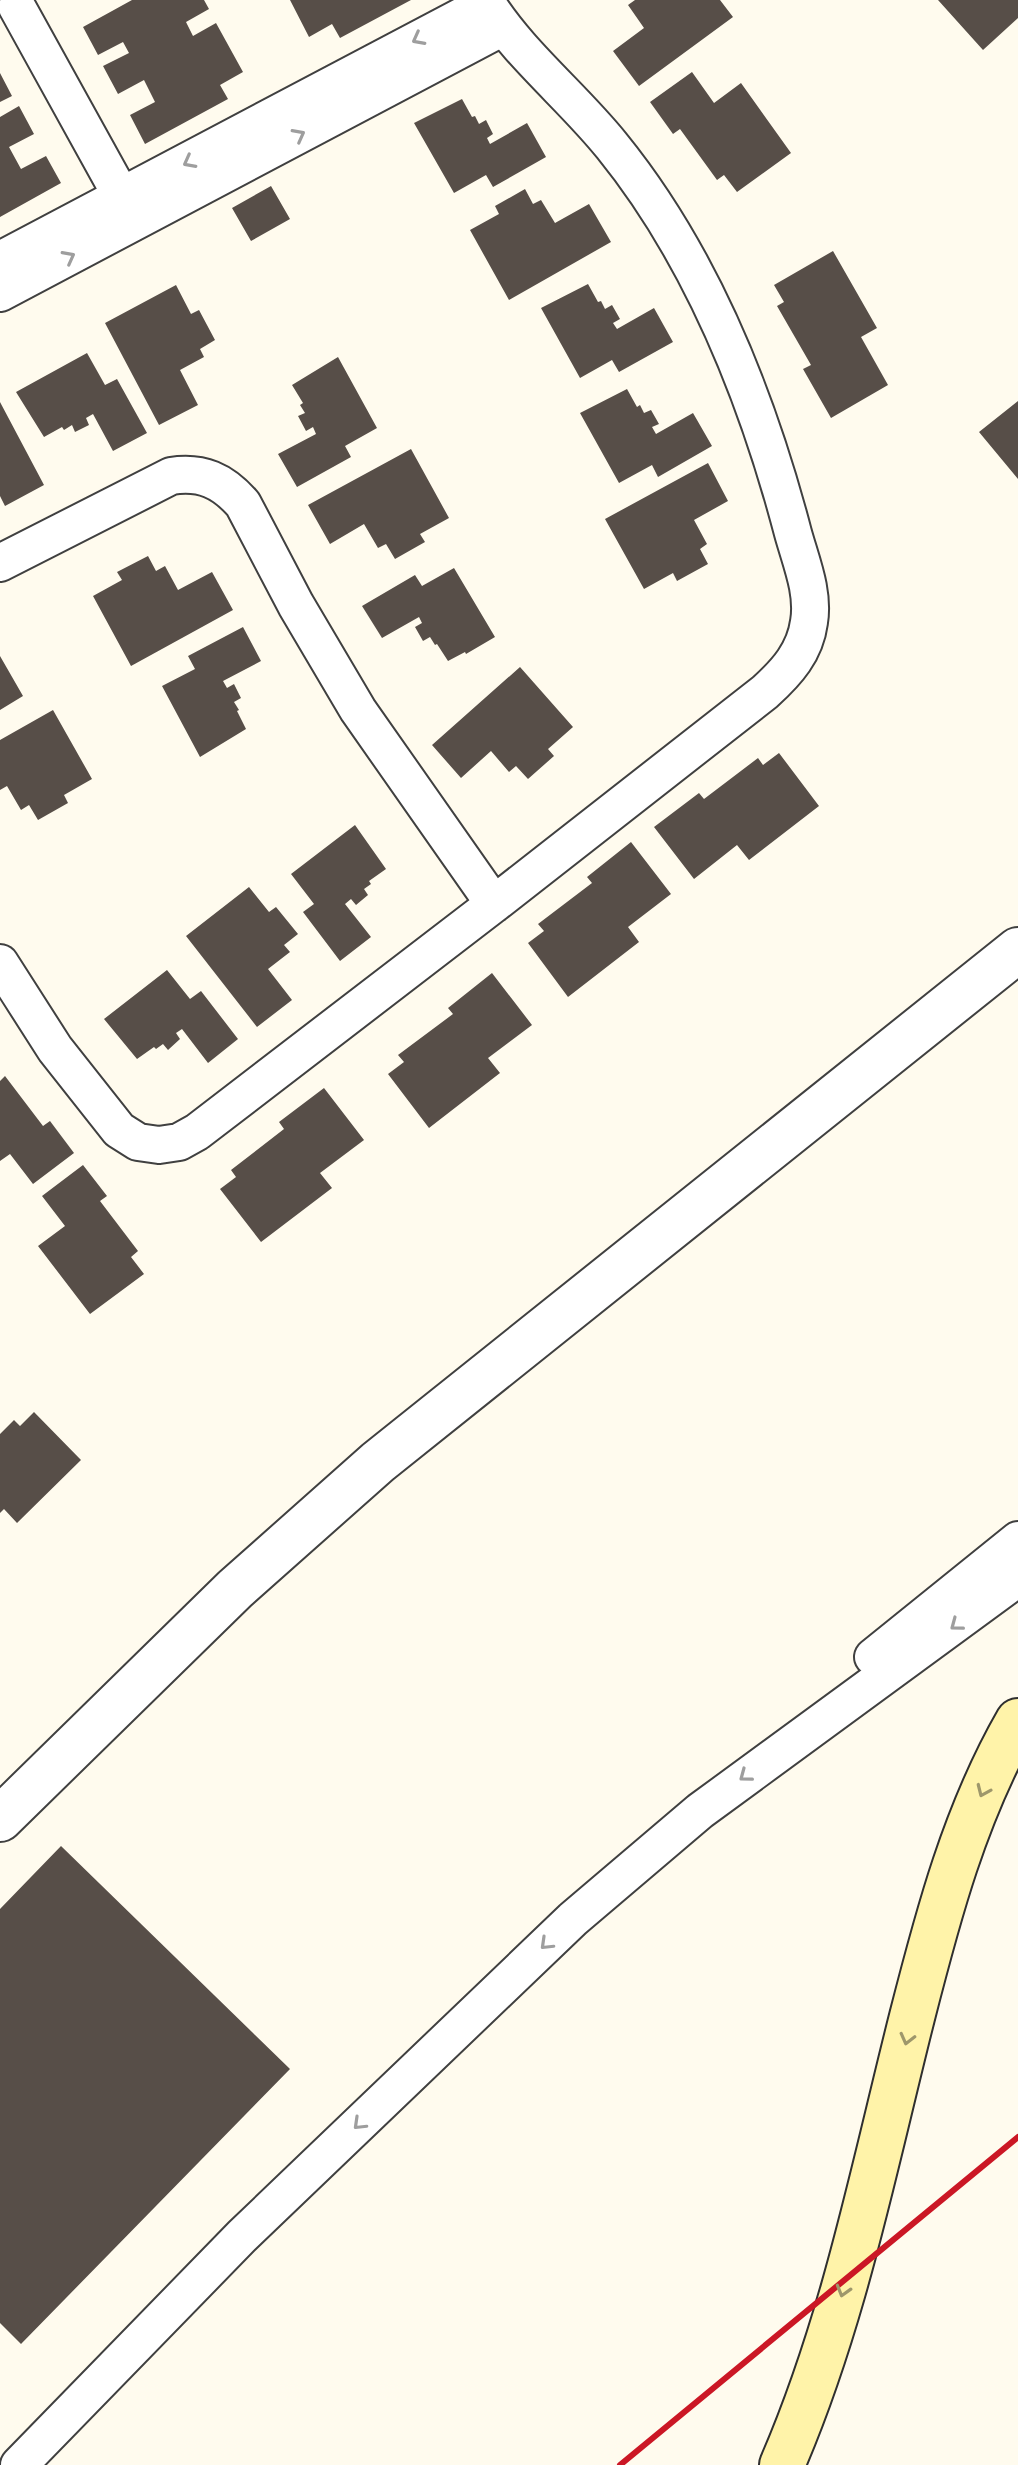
<svg xmlns="http://www.w3.org/2000/svg" width="1018" height="2465" font-family="'Source Serif 4',serif">
	<style>
		.building { fill: #574e48 }
		.lines { fill: none; stroke-linecap: round; stroke-linejoin: round }
		.minor-casing { stroke: #404040; stroke-width: 40 }
		.tertiary-casing { stroke: #404040; stroke-width: 48 }
		.secondary-casing { stroke: #2f2f2f; stroke-width: 48 }
		.minor { stroke: #fff; stroke-width: 36 }
		.tertiary { stroke: #fff; stroke-width: 44 }
		.secondary { stroke: #fff3a9; stroke-width: 44 }
		.rail { stroke: #cb1725; stroke-width: 6 }
		.oneway { stroke: #9e9e9e }
		.oneway2 { stroke: #9e976b }
	</style>
	<rect width="100%" height="100%" fill="#fffbee"/>
	<path class="building" d="M132 0H204L209 9 186 22 193 36 216 23 243 72 220 85 228 99 145 144 130 115 155 102 144 80 118 94 103 66 129 53 123 42 98 55 83 27Z
		M290 0H411L340 38 332 24 309 37Z
		M635 0H720L733 17 639 86 613 51 644 28 628 5Z
		M938 0H1018V18L983 50Z
		M692 72 714 103 741 83 791 153 737 192 724 175 717 180 680 129 673 134 650 102Z
		M0 73 12 96 0 102Z
		M462 99 472 117 475 116 479 124 486 120 493 134 487 138 490 144 527 123 546 157 493 187 486 175 454 193 414 123Z
		M19 106 34 134 9 147 21 169 46 156 61 183 0 217V117Z
		M271 186 290 219 251 241 232 208Z
		M525 189 533 204 541 200 555 223 589 204 611 242 509 300 470 230 499 214 495 206Z
		M833 251 877 328 861 337 888 385 831 418 803 369 811 365 777 306 784 302 774 285Z
		M588 284 598 302 601 301 605 309 612 305 620 319 613 323 617 329 654 308 673 342 619 372 612 360 580 378 541 308Z
		M176 285 191 314 199 310 215 340 200 349 204 357 180 370 198 405 159 425 105 323Z
		M87 353 105 385 117 379 147 433 113 451 93 414 86 418 89 425 75 432 72 425 64 430 62 427 44 437 16 392Z
		M338 357 377 428 345 446 351 457 297 487 278 454 316 434 313 427 306 431 298 416 305 413 300 405 303 403 292 385Z
		M627 389 637 407 640 405 644 413 651 410 659 424 652 427 656 434 693 413 712 446 658 477 652 465 619 483 580 413Z
		M1018 401V479L979 432Z
		M0 402 44 485 5 506 0 496Z
		M411 449 449 518 420 534 425 542 395 559 386 544 378 548 364 524 330 544 308 505Z
		M708 463 728 501 694 520 707 544 700 549 708 564 677 581 673 573 644 589 605 519Z
		M148 556 156 571 165 566 178 590 212 572 233 610 131 666 93 596 122 580 117 572Z
		M454 568 495 637 466 654 465 652 448 661 437 644 435 645 430 637 423 641 415 627 422 623 419 617 382 638 362 606 415 575 422 586Z
		M243 627 261 661 223 681 227 688 234 684 241 698 234 702 239 710 237 711 246 729 200 757 162 686 195 669 188 656Z
		M0 656 23 696 0 710Z
		M520 667 573 727 548 749 554 756 528 779 516 766 509 772 491 751 461 778 432 745Z
		M53 710 92 779 64 795 68 803 38 820 29 805 21 810 7 786 0 790V740Z
		M779 753 819 806 749 860 737 845 694 879 654 827 699 793 704 799 758 758 763 765Z
		M355 825 386 869 369 881 371 884 364 889 368 895 356 905 351 899 345 904 371 937 340 961 303 912 314 904 291 874Z
		M631 842 671 894 628 927 639 942 568 997 528 943 544 931 538 924 592 883 587 877Z
		M249 887 269 912 276 907 298 934 284 945 290 952 268 969 292 1000 257 1027 186 936Z
		M167 970 190 999 201 991 238 1039 208 1063 182 1029 176 1033 180 1039 168 1050 163 1044 156 1049 154 1047 137 1059 104 1019Z
		M492 973 532 1025 488 1058 500 1073 429 1128 388 1074 404 1062 398 1055 453 1014 448 1008Z
		M5 1076 43 1126 50 1121 74 1153 33 1184 10 1154 0 1161V1081Z
		M324 1088 364 1140 320 1173 332 1188 261 1242 220 1189 236 1177 231 1170 284 1129 279 1122Z
		M83 1165 107 1196 100 1201 138 1251 131 1257 144 1274 90 1314 38 1246 65 1226 42 1196Z
		M34 1412 81 1460 17 1523 4 1509 0 1513V1434L14 1420 20 1426Z
		M61 1846 290 2069 21 2344 0 2323V1909Z"/>
	<g class="lines">
		<g class="minor-casing">
			<path id="minor" d="M17 7 122 197
				M0 260 487 3
				M0 293 503 27
				M0 563 171 476C202 471 223 481 243 504L296 605 358 710 494 904
				M0 963 55 1049 119 1130 138 1142 159 1145 179 1142 197 1132 494 904 765 692C787 672 805 652 809 622 814 592 801 562 793 533 757 396 702 257 612 146 572 96 519 55 485 0
				M873 1657 1018 1540
				M19 2465 242 2236 573 1919 700 1811 1018 1578"/>
		</g>
		<g class="tertiary-casing">
			<path id="tertiary" d="M0 1819 235 1589 378 1462 1018 950"/>
		</g>
		<g class="secondary-casing">
			<path id="secondary" d="M782 2465C844 2322 874 2167 912 2017 938 1915 965 1813 1018 1721"/>
		</g>
		<use href="#minor" class="minor"/>
		<use href="#tertiary" class="tertiary"/>
		<use href="#secondary" class="secondary"/>
		<path class="rail" d="M620 2465 1018 2137"/>
	</g>
	<defs><path id="oneway-chevron" d="M-2-3.5L2.5 0L-2 3.5" fill="none" stroke-width="1.6" stroke-linecap="round" stroke-linejoin="round" transform="scale(2)"/></defs>
	<g class="oneway">
		<use href="#oneway-chevron" transform="translate(418 39) rotate(152)"/>
		<use href="#oneway-chevron" transform="translate(299 135) rotate(-28)"/>
		<use href="#oneway-chevron" transform="translate(189 162) rotate(152)"/>
		<use href="#oneway-chevron" transform="translate(69 257) rotate(-28)"/>
		<use href="#oneway-chevron" transform="translate(956 1625) rotate(143)"/>
		<use href="#oneway-chevron" transform="translate(745 1776) rotate(143)"/>
		<use href="#oneway-chevron" transform="translate(546 1944) rotate(136)"/>
		<use href="#oneway-chevron" transform="translate(359 2124) rotate(136)"/>
	</g>
	<g class="oneway2">
		<use href="#oneway-chevron" transform="translate(983 1791) rotate(114)"/>
		<use href="#oneway-chevron" transform="translate(907 2039) rotate(104)"/>
		<use href="#oneway-chevron" transform="translate(843 2291) rotate(106)"/>
	</g>
</svg>
